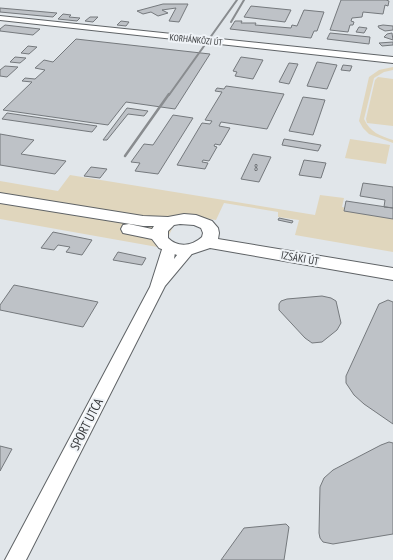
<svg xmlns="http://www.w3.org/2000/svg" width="393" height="560" font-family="'PT Sans Narrow',sans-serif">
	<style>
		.green { fill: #e0d6bd }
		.building { fill: #bec2c7; stroke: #75797d }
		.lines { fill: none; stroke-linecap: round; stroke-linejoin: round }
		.minor-casing { stroke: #5f6366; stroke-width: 2 }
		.major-casing { stroke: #5f6366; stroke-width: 2 }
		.minor { fill: #fff; fill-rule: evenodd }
		.major { fill: #fff; fill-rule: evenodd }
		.rail-far1 { stroke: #898c8f; stroke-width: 2 }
		.rail { stroke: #898c8f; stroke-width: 2.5 }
		.labels { text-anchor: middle; stroke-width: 4; stroke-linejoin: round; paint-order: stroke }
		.far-street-label { font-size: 9px; fill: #343638; stroke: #eff3f7 }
		.number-label { font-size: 9px; fill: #56595c }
		.street-label { font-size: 11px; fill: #343638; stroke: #eff3f7 }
		.near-street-label { font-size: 13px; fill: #343638; stroke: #eff3f7 }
	</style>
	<rect width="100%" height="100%" fill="#e1e6ea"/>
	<path class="green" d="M393 67V70L384 72 374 78 364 119C370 132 380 136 393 140V143L369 134 363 128 359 121 369 77 379 70Z
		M378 77 393 79V126L367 123 366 119 375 80Z
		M350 139 390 145 386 164 345 158Z
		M70 175 315 215 320 195 344 198 342 207 393 219V252L295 235 299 220 278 217V212L224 203 216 220 179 214 163 248 0 219V181L58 191Z"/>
	<path class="building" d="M341 0H386L389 1 388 6 385 5 383 14 363 12 362 17 352 18 351 21 354 22 353 25H350L348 32 330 30Z
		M163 4H188L179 22 169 21 176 8 162 10 168 13 158 16 151 12 143 14 137 11Z
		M251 6 291 10 285 22 244 17Z
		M0 8 57 13 53 17 0 12Z
		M304 10 324 12 317 31H314L311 38 230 29 235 21H242L241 23H256L255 25 291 28 292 25 297 26Z
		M63 14 71 15 69 17 80 18 77 21 58 19Z
		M90 17H98L93 22 85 21Z
		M121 21 129 22 126 26 117 25Z
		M5 25 40 29 33 35 0 31V29Z
		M383 25 393 26V30L385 31 379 28 378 26Z
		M359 27 367 28 364 33 356 32Z
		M330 33 370 37 369 44 327 39Z
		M392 33 393 40 384 37 387 34Z
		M76 39 210 54 175 109 126 102 108 125 3 110 32 82 22 81 25 78 35 79 45 70 35 68 44 60 53 62Z
		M393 42V45L382 46 379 43Z
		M28 46 37 47 29 54 21 53Z
		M15 57 26 58 20 63 10 62Z
		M241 57 263 60 253 79 235 76 237 72 233 71Z
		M317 62 337 65 327 89 307 86Z
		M289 63 298 64 289 84 279 82Z
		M343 65 352 66 350 71 341 70Z
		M5 66 18 67 7 77 0 76V70Z
		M226 86 284 94 267 129 221 122 219 126 230 128 220 145 215 144 214 146 217 147 209 161 203 160 202 162 208 163 205 169 177 165 202 123 210 124 212 121 205 120 222 92 215 91 217 88 224 89Z
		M303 97 325 100 313 135 289 131Z
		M127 108 148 111 144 116 128 114 107 140H103Z
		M7 113 97 126 92 132 2 119Z
		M173 115 193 118 158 174 135 171 140 163 131 162 144 144 153 145Z
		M0 134 34 140 21 154 66 161 55 174 0 165Z
		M284 139 321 145 318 151 282 145Z
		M253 154 271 157 259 182 241 179Z
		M304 160 326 163 321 178 299 175Z
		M91 167 107 169 100 178 84 176Z
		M363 183 393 187V208L384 207 385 200 360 196Z
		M346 201 393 208V219L344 211Z
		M279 218 293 221 292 223 278 220Z
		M53 232 92 240 82 255 66 252 70 247 58 245 54 250 41 248Z
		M118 252 146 258 142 265 113 260Z
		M14 285 98 302 83 327 0 310V305Z
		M322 296 331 298 336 301 341 323 337 330 322 342 312 343 305 338 279 310V304L281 301 287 299Z
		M388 300 393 302V424L364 404 354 395 346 383V376L379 304Z
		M389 442 393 443V534L333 544 323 542 320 538 319 533 320 487 324 478 333 470 381 445Z
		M0 446 12 449 0 471Z
		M286 524 289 527 284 560H221L244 528Z"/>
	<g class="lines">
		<g class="minor-casing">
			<path id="minor" d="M0 16 393 57V63L0 20Z
				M169 242 174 243 176 246 174 259 184 246H194L196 249 165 286 26 560H5L150 287 164 243Z"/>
		</g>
		<g class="major-casing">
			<path id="major" d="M0 193 143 216 168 217 184 214 196 215 212 221 218 228 219 233 218 239 393 268V280L210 248 192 254 177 255 159 248 152 239 123 233 121 229 123 225 129 224 152 229 154 226H143L0 203ZM180 224 194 225 201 228 203 233 202 237C192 246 178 248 168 238V231L174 225Z"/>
		</g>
		<use href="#minor" class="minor"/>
		<use href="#major" class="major"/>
		<path class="rail-far1" d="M231 22 244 0
			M169 95 237 0"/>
		<path class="rail" d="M125 156 169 94"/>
	</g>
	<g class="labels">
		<g class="far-street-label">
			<text transform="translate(196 40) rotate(6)" y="3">KORHÁNKÖZI ÚT</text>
		</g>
		<g class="number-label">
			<text x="256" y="171">8</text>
		</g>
		<g class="street-label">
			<text transform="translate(300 258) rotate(10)" y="4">IZSÁKI ÚT</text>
		</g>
		<g class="near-street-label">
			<text transform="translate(86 424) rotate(-63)" y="5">SPORT UTCA</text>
		</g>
	</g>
</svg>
